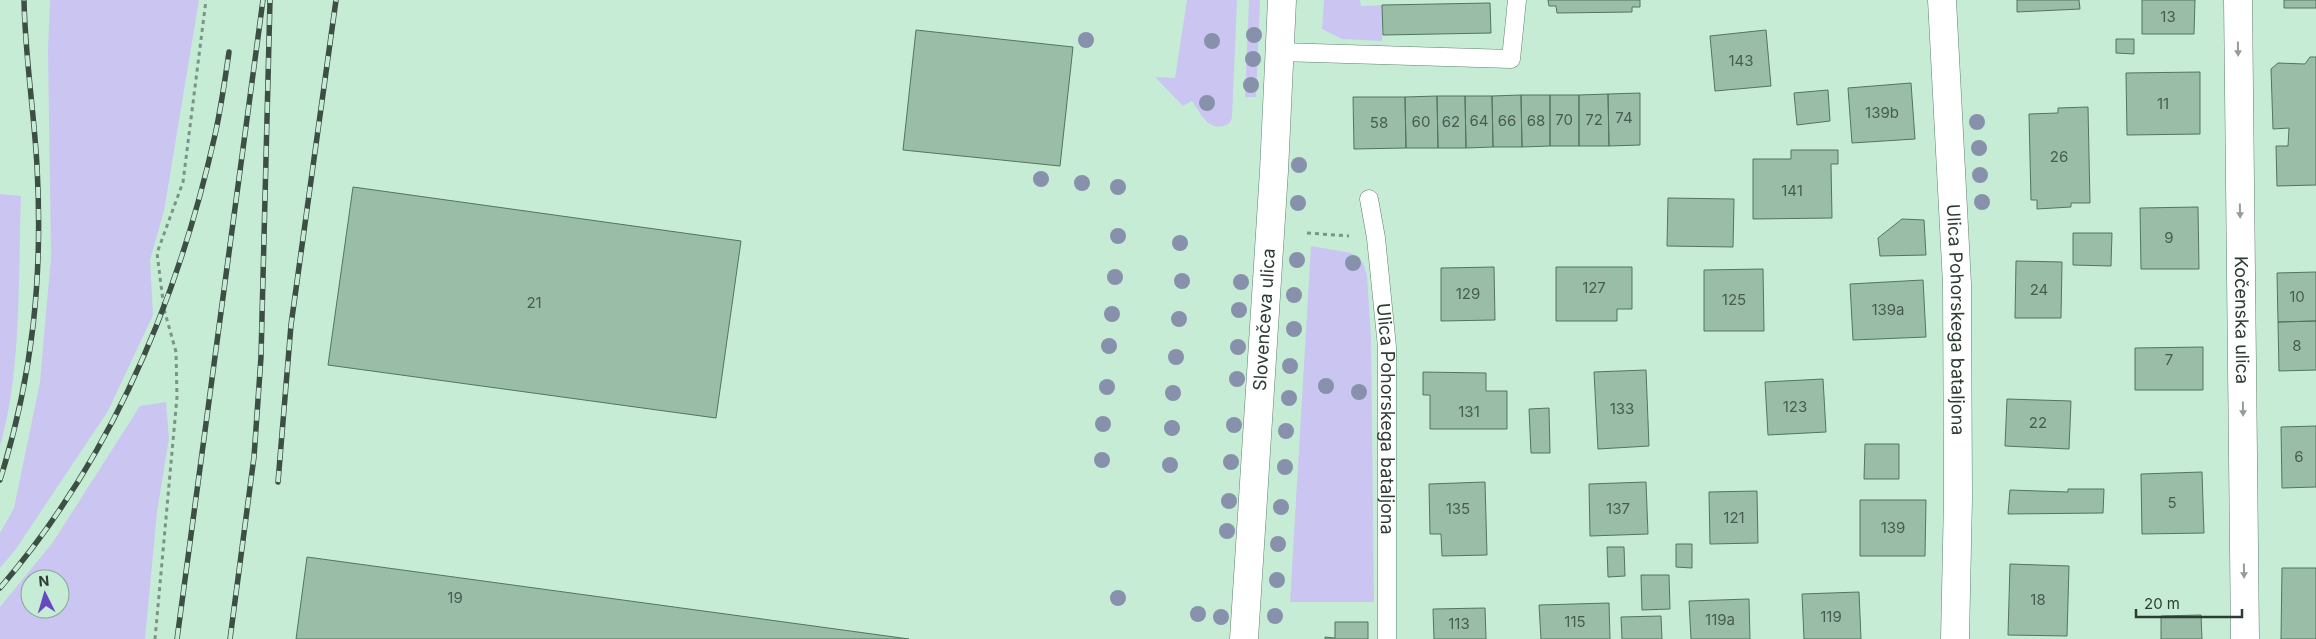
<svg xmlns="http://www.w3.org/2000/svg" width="2316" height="639" font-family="Inter,sans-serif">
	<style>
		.green { fill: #cbc6f1; fill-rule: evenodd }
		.building { fill: #99bda7; stroke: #537461 }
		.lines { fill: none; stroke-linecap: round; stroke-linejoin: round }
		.service-casing { stroke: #5f816d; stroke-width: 19 }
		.minor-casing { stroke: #5f816d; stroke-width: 29 }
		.tertiary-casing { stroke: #5f816d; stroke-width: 29 }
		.path { stroke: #7a9585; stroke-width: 3; stroke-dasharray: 4 4; stroke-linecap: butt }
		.service { stroke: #fff; stroke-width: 18 }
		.minor { stroke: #fff; stroke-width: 28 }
		.tertiary { stroke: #fff; stroke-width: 28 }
		.rail-casing { stroke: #3d4f44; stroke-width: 5.5 }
		.rail { stroke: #c6ecd5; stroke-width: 4; stroke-dasharray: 11; stroke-linecap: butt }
		.tree { fill: #8791ac }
		.oneway { fill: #969e99 }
		.labels { text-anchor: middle; stroke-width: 5; stroke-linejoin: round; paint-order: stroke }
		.number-label { font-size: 15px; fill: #485c50 }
		.street-label { font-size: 18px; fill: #2d3c33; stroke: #c6ecd5 }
	</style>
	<rect width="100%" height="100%" fill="#c6ecd5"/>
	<path class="green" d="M50 0H199L164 211 150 260 153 315 108 411 16 549 0 568V533L14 508 40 382 45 324 51 258 48 51Z
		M1187 0H1237L1232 118C1230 123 1228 125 1223 126 1207 130 1200 112 1192 101L1183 106 1155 77 1175 78Z
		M1249 0H1260L1256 97H1245Z
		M1324 0H1360L1361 6 1382 5V41L1342 39 1322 29Z
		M0 194 21 196C18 275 22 371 0 446Z
		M1311 246 1351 253 1363 263 1367 275 1371 338 1374 602H1290Z
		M166 402 169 438 157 512 145 639H0V607L53 542 140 406ZM30 579H60V609H30Z"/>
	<path class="building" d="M1548 0H1640V7H1632V12L1557 13 1556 6H1549Z
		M2017 0H2079L2080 9 2017 12Z
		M2142 0H2195L2194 34H2142Z
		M2284 0H2316V8H2284Z
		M1490 3 1491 33 1383 35 1382 5Z
		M916 30 1073 47 1060 166 903 150Z
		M1766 30 1771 86 1715 91 1710 36Z
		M2116 39H2134V54L2116 53Z
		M2310 57H2316V185L2277 186 2276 146H2288L2289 128 2273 129 2271 69 2278 63 2305 64Z
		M2200 72V134L2127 135 2126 73Z
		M1911 83 1915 139 1852 143 1848 88Z
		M1828 90 1830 121 1797 125 1794 93Z
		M1640 93V145L1609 146 1608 94Z
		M1608 94 1609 146H1579V95Z
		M1521 95H1550V146L1522 147Z
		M1521 95 1522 147H1493L1492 96Z
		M1550 95H1579V146H1550Z
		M1437 96H1465L1466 148H1438Z
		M1437 96 1438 148H1406L1405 97Z
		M1465 96H1492L1493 147 1466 148Z
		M1353 97H1405L1406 148 1354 149Z
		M2088 107 2090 203H2071V207L2037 209V200H2031L2029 114 2058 113V108Z
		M1791 150H1838V164H1831L1832 218 1753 219V159H1791Z
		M353 187 741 241 716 418 328 365Z
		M1668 198 1734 199 1733 247 1667 246Z
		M2198 207 2199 269H2141L2140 208Z
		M1902 219 1924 220 1926 255 1880 256 1878 238Z
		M2073 233H2112L2111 266 2073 265Z
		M2016 261 2062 262 2061 318H2015Z
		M1494 267 1495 320 1441 321V268Z
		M1556 267H1632V309H1617V321H1556Z
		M1763 269 1764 331H1704V270Z
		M2316 272V321L2278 322 2277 273Z
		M1923 280 1926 337 1853 340 1850 284Z
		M2316 321V370L2279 371 2278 322Z
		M2203 347V390H2135V348Z
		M1646 370 1649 446 1598 449 1594 372Z
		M1423 372 1486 373V391H1507V429H1430V395H1423Z
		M1823 379 1826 432 1768 435 1765 382Z
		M2007 399 2071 401 2069 449 2005 446Z
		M1549 408 1550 453H1531L1529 409Z
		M2316 426V487L2282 488 2281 427Z
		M1865 444H1899V479H1864Z
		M2202 472 2204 533 2142 534 2141 474Z
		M1485 482 1487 555 1442 556 1441 534H1430L1429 484Z
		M1646 482 1648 534 1590 536 1589 484Z
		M2068 489H2104L2103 513 2008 514 2010 490 2068 492Z
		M1757 491 1758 543 1710 544 1709 492Z
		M1860 500H1926L1925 556H1860Z
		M1676 544H1692V568L1676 567Z
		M1607 547H1624L1625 576 1608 577Z
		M307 557 909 639H296Z
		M2010 564 2069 566 2067 636 2008 635Z
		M2282 568H2316V639H2281Z
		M1641 575H1669L1670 609 1642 610Z
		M1859 592 1861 639H1804L1802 594Z
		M1749 599 1750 639H1691L1689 601Z
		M1609 603 1610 639H1541L1539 605Z
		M1485 608 1486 639H1434L1433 609Z
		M2201 615 2202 639H2161V616Z
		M1661 616 1662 639H1622L1621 617Z
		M1335 622H1368V639H1325V637L1335 638Z"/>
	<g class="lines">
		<g class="service-casing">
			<g id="service">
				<path d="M1280 52 1511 59 1517 0"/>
				<path id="s1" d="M1369 199 1376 238 1387 347V639"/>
			</g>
		</g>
		<g class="minor-casing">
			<g id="minor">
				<path id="s2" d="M1942 0 1957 284 1958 498 1955 639"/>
				<path id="s3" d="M2238 0 2245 639"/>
			</g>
		</g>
		<g class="tertiary-casing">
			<g id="tertiary">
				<path id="s4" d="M1244 639 1274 171 1282 0"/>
			</g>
		</g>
		<path class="path" d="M1307 233 1349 236
			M155 639 177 397 176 352 164 309 157 253 183 182 206 0"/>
		<use href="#service" class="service"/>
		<use href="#minor" class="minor"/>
		<use href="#tertiary" class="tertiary"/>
		<g class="rail-casing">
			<path id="rail" d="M0 480C33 375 43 276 37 166 34 111 25 56 24 0
				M278 482 291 325 336 0
				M0 588C111 459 178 299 215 135 221 108 225 80 229 52
				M177 639 263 0
				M230 639 254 457 261 357 270 0"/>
		</g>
		<use href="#rail" class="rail"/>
	</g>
	<g class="tree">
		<circle cx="1254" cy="35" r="8"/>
		<circle cx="1086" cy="40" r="8"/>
		<circle cx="1212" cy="41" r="8"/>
		<circle cx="1253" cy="59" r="8"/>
		<circle cx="1251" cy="85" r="8"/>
		<circle cx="1207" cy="103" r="8"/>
		<circle cx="1977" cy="122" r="8"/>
		<circle cx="1979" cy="148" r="8"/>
		<circle cx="1299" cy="165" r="8"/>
		<circle cx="1980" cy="175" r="8"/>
		<circle cx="1041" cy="179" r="8"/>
		<circle cx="1082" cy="183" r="8"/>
		<circle cx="1118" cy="187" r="8"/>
		<circle cx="1982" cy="202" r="8"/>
		<circle cx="1298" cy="203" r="8"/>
		<circle cx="1118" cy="236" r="8"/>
		<circle cx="1180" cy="243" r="8"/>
		<circle cx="1297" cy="260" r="8"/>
		<circle cx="1353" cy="263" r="8"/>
		<circle cx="1115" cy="277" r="8"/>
		<circle cx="1182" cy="281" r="8"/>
		<circle cx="1241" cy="282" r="8"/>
		<circle cx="1294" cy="295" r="8"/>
		<circle cx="1239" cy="310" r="8"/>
		<circle cx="1112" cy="314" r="8"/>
		<circle cx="1179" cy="319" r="8"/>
		<circle cx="1294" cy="329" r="8"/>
		<circle cx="1109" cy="346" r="8"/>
		<circle cx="1238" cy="347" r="8"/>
		<circle cx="1176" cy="357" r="8"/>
		<circle cx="1290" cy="366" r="8"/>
		<circle cx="1237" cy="379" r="8"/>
		<circle cx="1326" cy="386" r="8"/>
		<circle cx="1107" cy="387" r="8"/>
		<circle cx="1359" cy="392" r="8"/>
		<circle cx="1173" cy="393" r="8"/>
		<circle cx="1289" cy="398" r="8"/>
		<circle cx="1103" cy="424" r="8"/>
		<circle cx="1234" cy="425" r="8"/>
		<circle cx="1172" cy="428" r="8"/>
		<circle cx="1286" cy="431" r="8"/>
		<circle cx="1102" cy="460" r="8"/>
		<circle cx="1231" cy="462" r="8"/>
		<circle cx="1170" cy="465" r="8"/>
		<circle cx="1285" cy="467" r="8"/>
		<circle cx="1229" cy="501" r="8"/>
		<circle cx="1281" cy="507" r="8"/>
		<circle cx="1227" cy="531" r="8"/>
		<circle cx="1278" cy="544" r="8"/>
		<circle cx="1277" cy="580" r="8"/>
		<circle cx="1118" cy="598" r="8"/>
		<circle cx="1198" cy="614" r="8"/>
		<circle cx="1275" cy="616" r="8"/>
		<circle cx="1221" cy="617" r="8"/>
	</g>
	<defs><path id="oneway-solid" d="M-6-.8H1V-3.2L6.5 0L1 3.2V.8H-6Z" transform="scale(1.25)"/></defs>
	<g class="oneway">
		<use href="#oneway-solid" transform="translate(2238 49) rotate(89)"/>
		<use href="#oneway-solid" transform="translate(2240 211) rotate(89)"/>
		<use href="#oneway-solid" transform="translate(2243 409) rotate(89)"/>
		<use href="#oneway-solid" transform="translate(2244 571) rotate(89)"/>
	</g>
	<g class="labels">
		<g class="number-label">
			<text x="2168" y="22">13</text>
			<text x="1741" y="66">143</text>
			<text x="2163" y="109">11</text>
			<text x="1882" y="118">139b</text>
			<text x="1624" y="123">74</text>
			<text x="1564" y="125">70</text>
			<text x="1594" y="125">72</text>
			<text x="1479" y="126">64</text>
			<text x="1507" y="126">66</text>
			<text x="1536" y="126">68</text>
			<text x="1421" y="127">60</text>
			<text x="1451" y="127">62</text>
			<text x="1379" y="128">58</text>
			<text x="2059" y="162">26</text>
			<text x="1792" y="196">141</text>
			<text x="2169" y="243">9</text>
			<text x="1594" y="293">127</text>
			<text x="2039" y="295">24</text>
			<text x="1468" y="299">129</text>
			<text x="2297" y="302">10</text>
			<text x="1734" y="305">125</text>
			<text x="534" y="308">21</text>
			<text x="1888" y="315">139a</text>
			<text x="2297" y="351">8</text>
			<text x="2169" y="365">7</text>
			<text x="1795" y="412">123</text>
			<text x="1622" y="414">133</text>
			<text x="1469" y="417">131</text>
			<text x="2038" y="428">22</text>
			<text x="2299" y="462">6</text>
			<text x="2172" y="508">5</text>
			<text x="1458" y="514">135</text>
			<text x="1618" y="514">137</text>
			<text x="1734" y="523">121</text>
			<text x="1893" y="533">139</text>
			<text x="455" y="603">19</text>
			<text x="2038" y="605">18</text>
			<text x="1831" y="622">119</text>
			<text x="1720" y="625">119a</text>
			<text x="1575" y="627">115</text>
			<text x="1459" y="629">113</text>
		</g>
		<g class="street-label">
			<text dy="6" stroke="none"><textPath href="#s2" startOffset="320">Ulica Pohorskega bataljona</textPath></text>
			<text dy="6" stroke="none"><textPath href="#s4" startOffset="320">Slovenčeva ulica</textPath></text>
			<text dy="6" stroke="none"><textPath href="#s3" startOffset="320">Kočenska ulica</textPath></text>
			<text dy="6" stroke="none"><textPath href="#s1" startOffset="221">Ulica Pohorskega bataljona</textPath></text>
		</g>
	</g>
	<g transform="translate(45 594) rotate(355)"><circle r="24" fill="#c6ecd5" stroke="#89a694"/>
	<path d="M0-4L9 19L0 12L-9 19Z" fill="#6648c1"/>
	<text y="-8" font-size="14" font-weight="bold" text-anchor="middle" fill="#2d3c33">N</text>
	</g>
	<path d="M2136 609v8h106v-8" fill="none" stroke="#2d3c33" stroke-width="2.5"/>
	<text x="2144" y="609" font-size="15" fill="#2d3c33" stroke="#c6ecd5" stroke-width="4" paint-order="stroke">20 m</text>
</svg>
